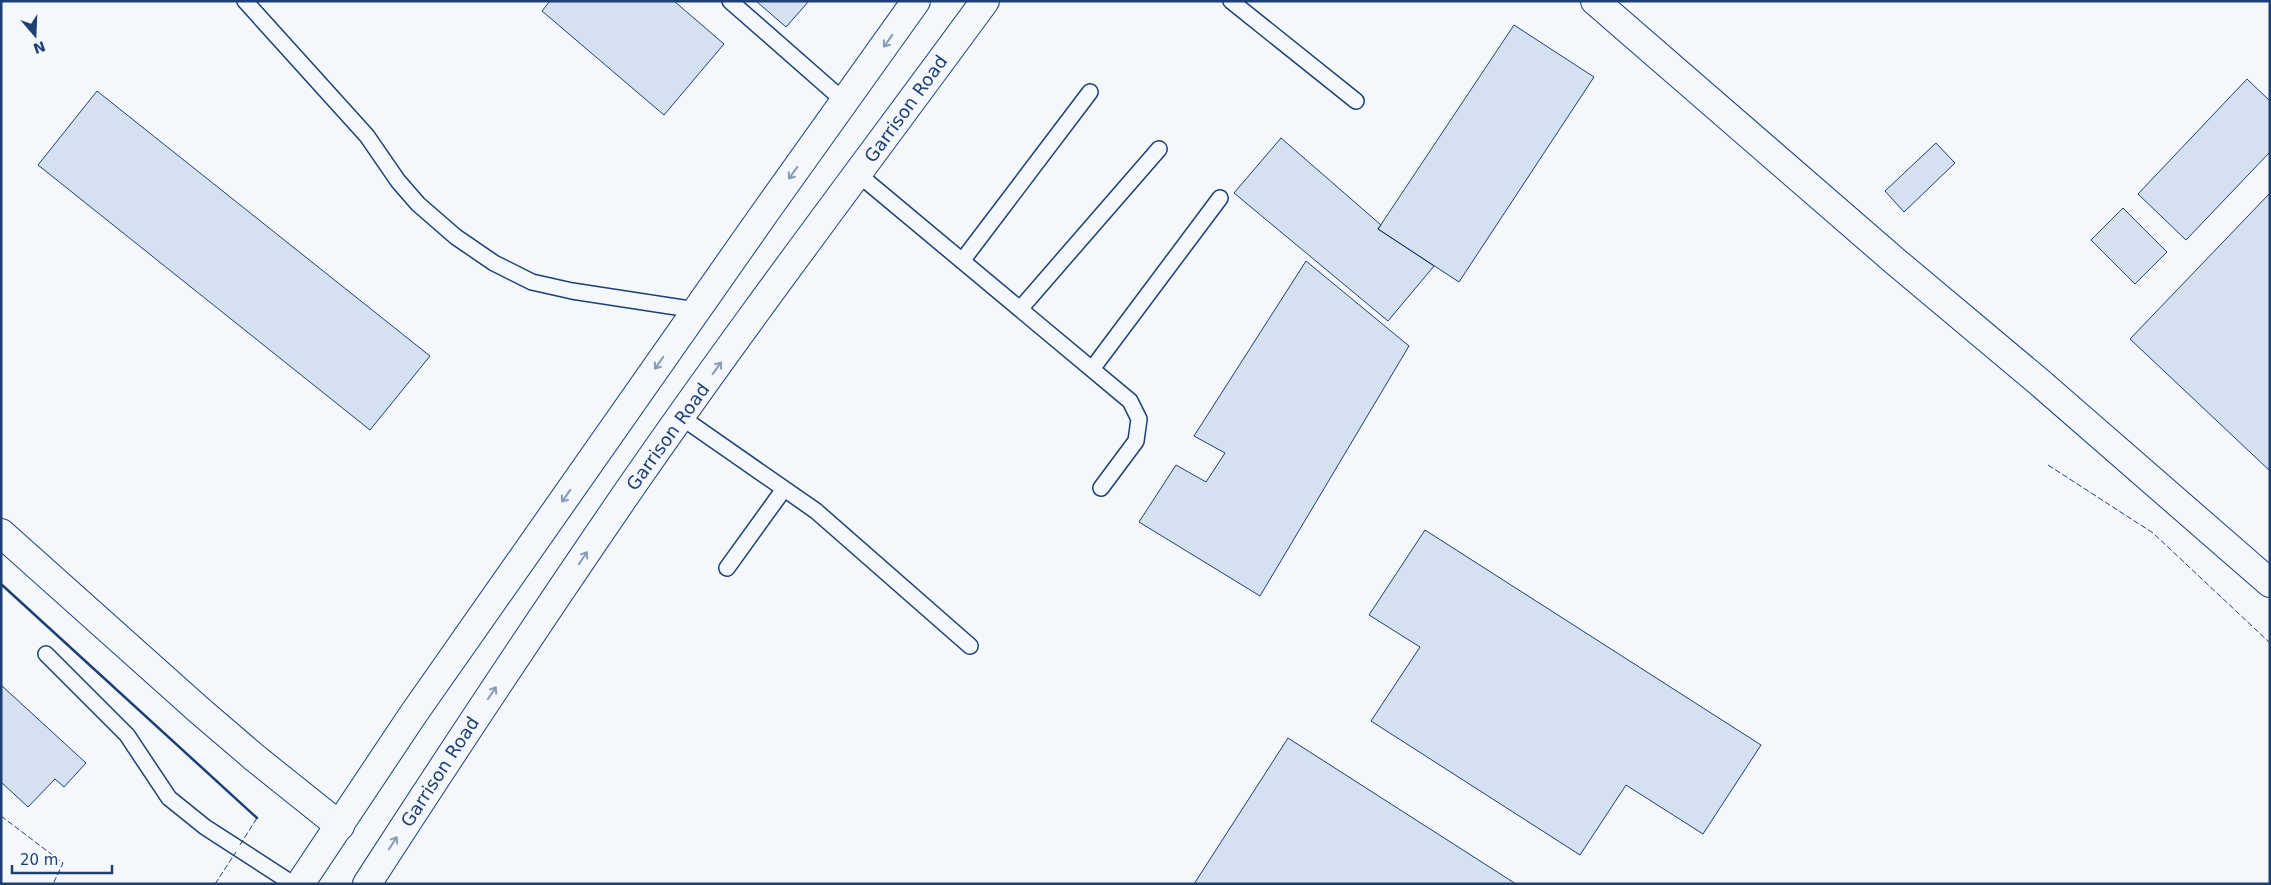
<svg xmlns="http://www.w3.org/2000/svg" width="2271" height="885" font-family="'DejaVu Sans',sans-serif">
	<style>
		.building { fill: #d5e0f0; stroke: #1d3f73 }
		.lines { fill: none; stroke-linecap: round; stroke-linejoin: round }
		.service-casing { stroke: #1d3f73; stroke-width: 18 }
		.minor-casing { stroke: #1d3f73; stroke-width: 30 }
		.primary-casing { stroke: #1d3f73; stroke-width: 30 }
		.service { stroke: #f4f7fb; stroke-width: 15 }
		.minor { stroke: #f4f7fb; stroke-width: 28 }
		.primary { stroke: #f4f7fb; stroke-width: 28 }
		.fence { stroke: #1d3f73; stroke-width: 1; stroke-dasharray: 6 2.5; stroke-linecap: butt }
		.wall { stroke: #1d3f73; stroke-width: 2.5 }
		.oneway { stroke: #889bb7 }
		.labels { text-anchor: middle; stroke-width: 4; stroke-linejoin: round; paint-order: stroke }
		.street-label { font-size: 18px; fill: #1d3f73; stroke: #f4f7fb }
	</style>
	<rect width="100%" height="100%" fill="#f4f7fb"/>
	<path class="building" d="M550 1H674L724 44 664 115 542 11Z
		M756 1H809L786 27Z
		M1514 25 1594 77 1459 282 1378 229Z
		M2247 79 2270 101V152L2186 240 2138 194Z
		M97 91 430 356 370 430 38 165Z
		M1281 138 1381 225 1378 229 1434 266 1388 321 1234 193Z
		M1936 143 1955 163 1904 212 1885 191Z
		M2270 193V471L2130 339Z
		M2123 208 2167 252 2135 284 2091 240Z
		M1306 261 1409 346 1260 596 1139 522 1176 465 1206 482 1225 453 1194 436Z
		M1425 530 1761 745 1703 834 1626 785 1580 855 1371 721 1420 647 1369 615Z
		M1 685 86 763 64 787 55 779 28 807 1 782Z
		M1288 738 1516 884H1194Z"/>
	<g class="lines">
		<g class="service-casing">
			<path id="service" d="M245 1 367 136 398 181 418 204 456 237 494 263 532 282 572 291 696 310
				M730 1 844 101
				M1231 1 1356 101
				M858 174 1130 401 1139 419 1136 441 1101 488
				M962 261 1090 92
				M1020 309 1159 149
				M1092 369 1220 198
				M681 417 816 511 970 646
				M727 568 784 489
				M46 654 127 735 169 798 205 827 293 884"/>
		</g>
		<g class="minor-casing">
			<path id="minor" d="M1595 1 1896 262 2038 381 2270 583
				M1 533 199 710 255 758 340 826"/>
		</g>
		<g class="primary-casing">
			<path id="primary" d="M300 884 412 716 764 214 916 1
				M367 884C453 751 541 618 631 487 745 322 867 162 985 1"/>
		</g>
		<use href="#service" class="service"/>
		<use href="#minor" class="minor"/>
		<use href="#primary" class="primary"/>
		<path class="fence" d="M2048 465 2153 533 2270 643
			M1 816 63 863 53 884
			M240 845 257 818
			M215 884 236 852"/>
		<path class="wall" d="M1 584 257 818"/>
	</g>
	<defs><path id="oneway-shaft" d="M-6 0H5M1.5-3L5.5 0L1.5 3" fill="none" stroke-width="1.6" stroke-linecap="round" stroke-linejoin="round" transform="scale(1.25)"/></defs>
	<g class="oneway">
		<use href="#oneway-shaft" transform="translate(888 41) rotate(126)"/>
		<use href="#oneway-shaft" transform="translate(793 173) rotate(126)"/>
		<use href="#oneway-shaft" transform="translate(659 363) rotate(125)"/>
		<use href="#oneway-shaft" transform="translate(717 368) rotate(-54)"/>
		<use href="#oneway-shaft" transform="translate(566 496) rotate(125)"/>
		<use href="#oneway-shaft" transform="translate(583 558) rotate(-56)"/>
		<use href="#oneway-shaft" transform="translate(492 693) rotate(-56)"/>
		<use href="#oneway-shaft" transform="translate(393 843) rotate(-57)"/>
	</g>
	<g class="labels">
		<g class="street-label">
			<text transform="translate(906 109) rotate(-54)" y="6">Garrison Road</text>
			<text transform="translate(668 437) rotate(-54)" y="6">Garrison Road</text>
			<text transform="translate(440 772) rotate(-57)" y="6">Garrison Road</text>
		</g>
	</g>
	<rect width="2271" height="885" fill="none" stroke="#1d3f73" stroke-width="5"/>
	<g transform="translate(35 35) rotate(161)" stroke="#f4f7fb" stroke-width="4" paint-order="stroke">
	<path d="M0-4L9 19L0 12L-9 19Z" fill="#1d3f73"/>
	<text y="-8" font-size="14" font-weight="bold" text-anchor="middle" fill="#1d3f73">N</text>
	</g>
	<path d="M12 865v8h100v-8" fill="none" stroke="#1d3f73" stroke-width="2.5"/>
	<text x="20" y="865" font-size="15" fill="#1d3f73" stroke="#f4f7fb" stroke-width="4" paint-order="stroke">20 m</text>
</svg>
